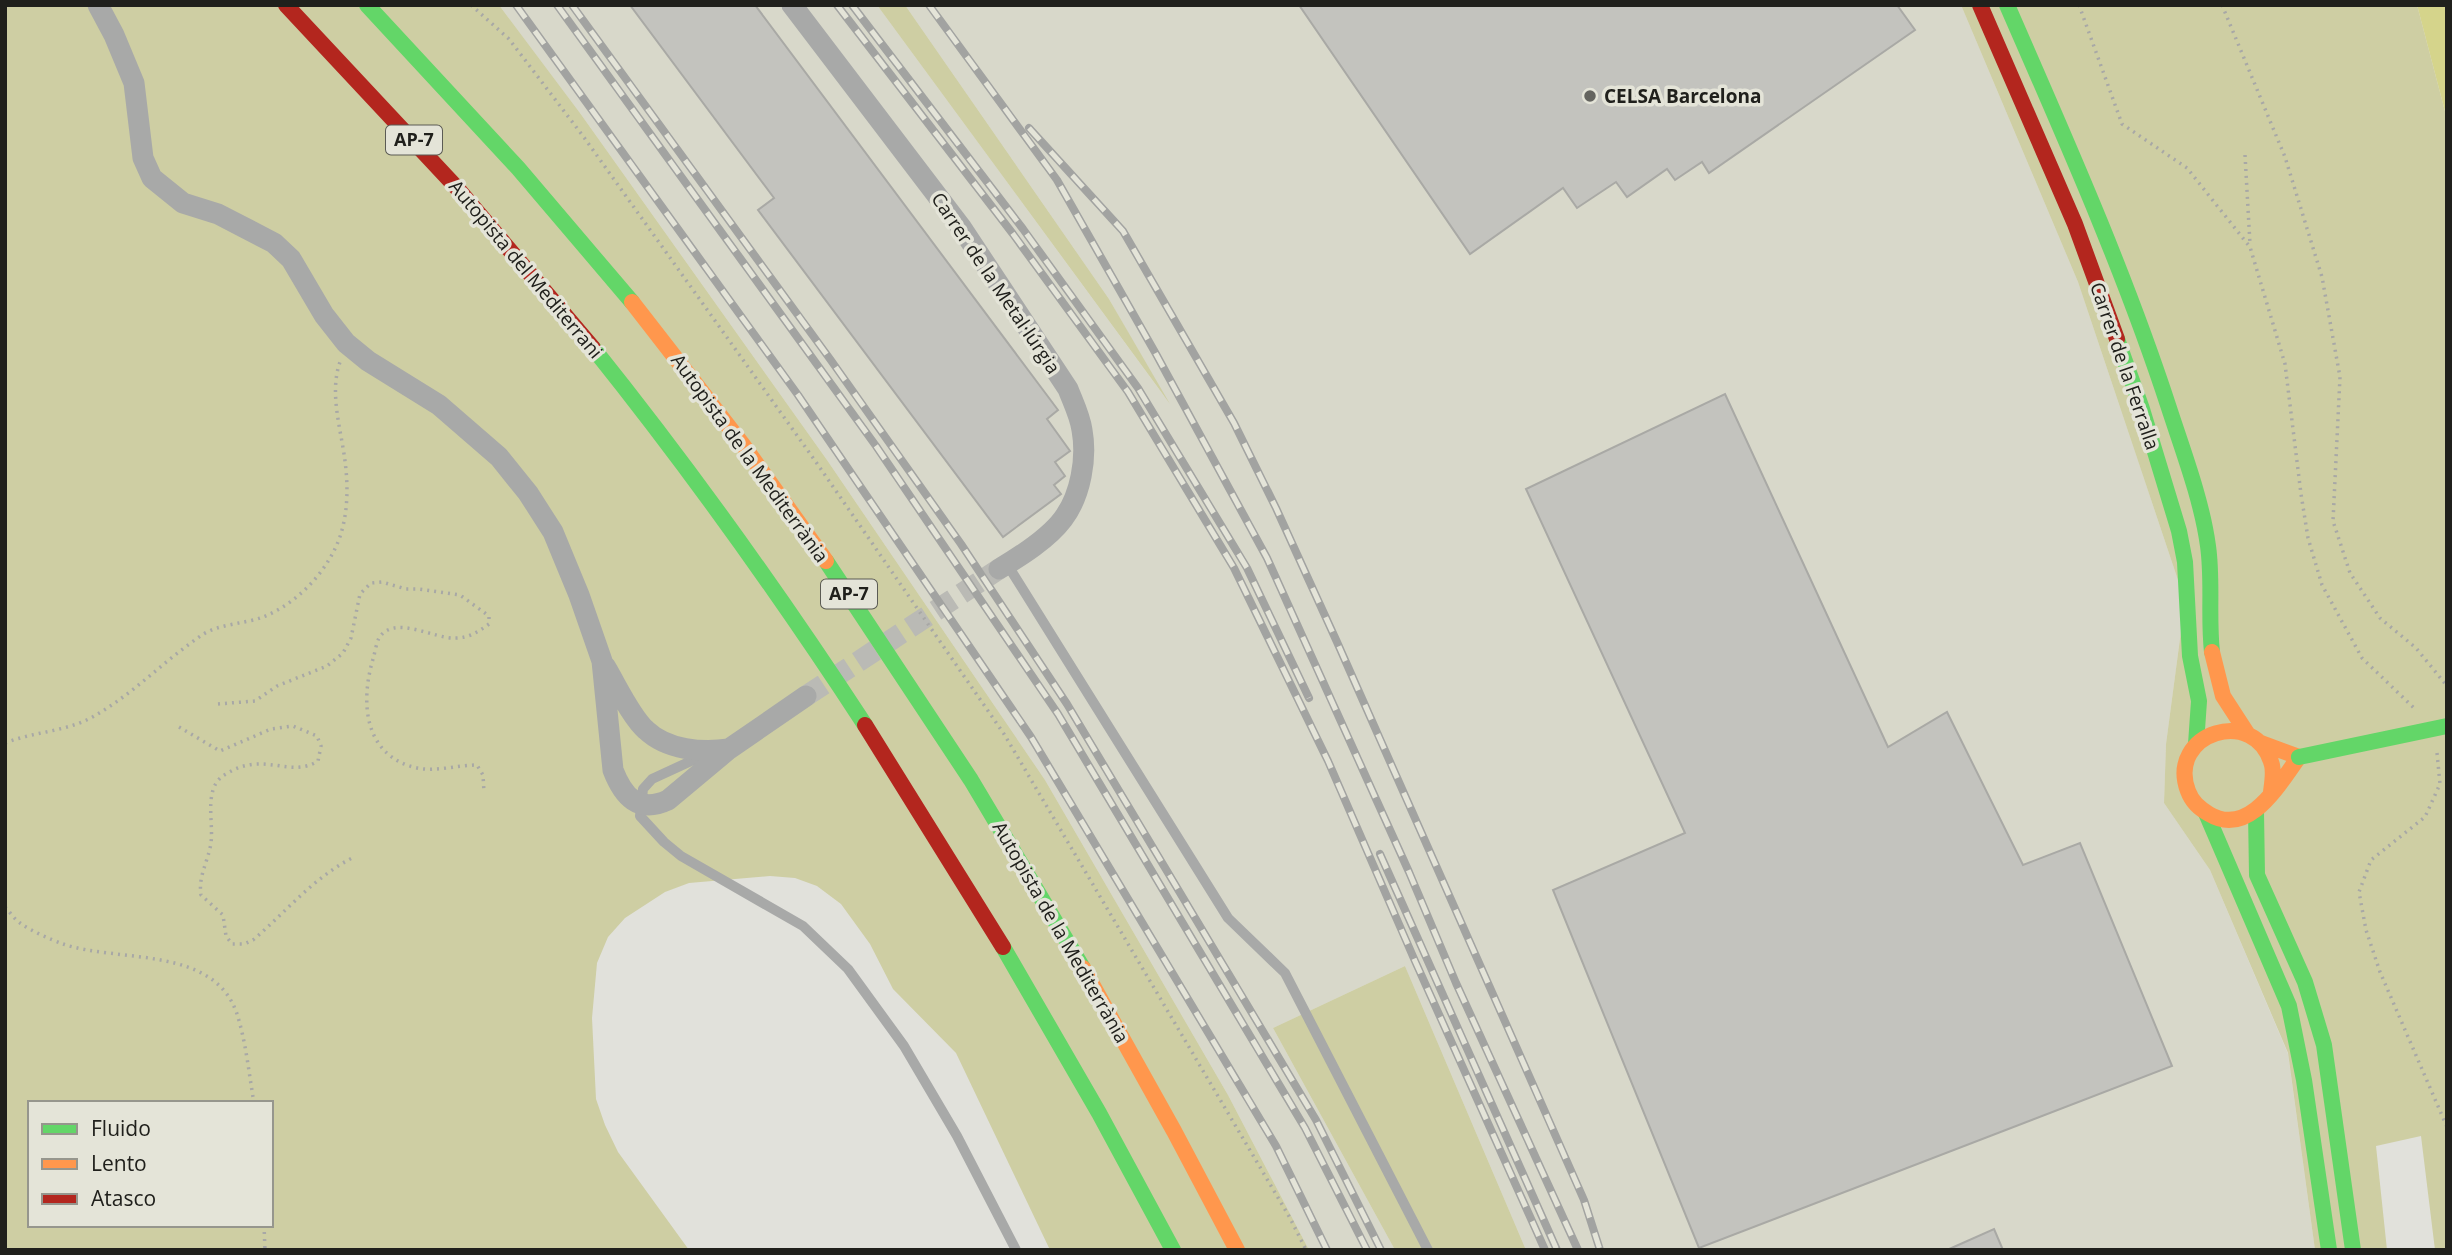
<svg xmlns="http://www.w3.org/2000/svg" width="2452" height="1255" font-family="'Open Sans',sans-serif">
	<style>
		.built { fill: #d8d8ca }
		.green { fill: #cecea3; fill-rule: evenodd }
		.water { fill: #d5d48b }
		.building { fill: #c3c3be; stroke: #a9a9a5; stroke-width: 2 }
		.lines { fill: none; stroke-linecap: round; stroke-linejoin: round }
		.street-tunnel { stroke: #babab5; stroke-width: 21; stroke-dasharray: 21 10; stroke-linecap: butt }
		.path { stroke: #a8a8a6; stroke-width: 3.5; stroke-dasharray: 2 5; stroke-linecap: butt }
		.lane { stroke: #a8a9a8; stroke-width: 10 }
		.street { stroke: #a8a9a8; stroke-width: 21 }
		.fast { stroke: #63d668; stroke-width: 16 }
		.slow { stroke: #ff974d; stroke-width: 16 }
		.jam { stroke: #b3261e; stroke-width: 16 }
		.rail-casing { stroke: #a2a3a1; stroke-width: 8 }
		.rail { stroke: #e4e4d8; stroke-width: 5; stroke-dasharray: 16; stroke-linecap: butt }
		.fast-bridge { stroke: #63d668; stroke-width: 16 }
		.poi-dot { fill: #64645f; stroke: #e4e4d8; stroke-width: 2.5 }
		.labels { text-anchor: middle; stroke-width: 7; stroke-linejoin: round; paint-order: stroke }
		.shield { fill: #e4e4d8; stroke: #5b5b54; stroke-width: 2 }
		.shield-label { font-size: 18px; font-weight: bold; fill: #20201c }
		.poi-label { font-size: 19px; font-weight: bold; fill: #20201c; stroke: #e4e4d8; text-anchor: start }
		.street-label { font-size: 19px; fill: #20201c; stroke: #e4e4d8 }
	</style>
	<rect width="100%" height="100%" fill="#e1e1db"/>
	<path class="built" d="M499 5H877L1164 396 1109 299 905 5H1961L2078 282 2185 601 2166 744 2164 803 2210 870 2288 1054 2315 1250H1526L1405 966 1273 1028 1395 1250H1309L1228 1095 1045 780 827 460 580 113Z"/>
	<path class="green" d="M5 5H499L580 113 827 460 1045 780 1228 1095 1309 1250H1050L956 1053 893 989 870 944 841 904 817 886 795 878 770 876 689 883 665 892 625 918 608 937 597 963 592 1018 596 1099 605 1125 618 1152 689 1250H5ZM30 1103H271V1225H30Z
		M877 5H905L1109 299 1170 404Z
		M1961 5H2417L2447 119V1250H2435L2421 1136 2376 1146 2387 1250H2315L2288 1053 2210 870 2164 803 2166 744 2185 601 2078 282Z
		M1405 966 1526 1250H1395L1273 1028Z"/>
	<path class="water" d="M2417 5H2447V119Z"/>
	<path class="building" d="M630 5H755L1058 410 1047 419 1070 451 1055 462 1065 476 1054 485 1061 494 1003 537 758 210 774 198Z
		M1299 5H1897L1915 30 1709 173 1702 162 1675 180 1667 169 1627 197 1616 182 1577 208 1563 188 1470 254Z
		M1725 394 1888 747 1947 712 2023 865 2080 843 2172 1066 1699 1248 1553 890 1685 833 1526 489Z
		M1994 1229 2003 1250H1947Z"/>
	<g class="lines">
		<path class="street-tunnel" d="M806 696 999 569"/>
		<path class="path" d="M471 5 509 39 583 136 816 462 1004 734 1290 1218 1306 1250
			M2079 5 2122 124 2187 168 2250 247 2285 364 2301 494 2308 538 2322 585 2362 658 2415 709
			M2222 5 2285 157 2322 277 2340 377 2333 521 2350 573 2380 618 2416 648 2447 686
			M2245 155 2250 244
			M218 704 255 701 277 686 327 666 343 653 351 638 360 594 371 583 382 582 406 589H419L460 595 489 616V624C478 632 469 638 455 638 434 639 394 614 379 638 376 644 375 653 373 659 360 703 364 756 417 768 436 772 458 765 477 765L483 775 484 792
			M179 727 220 751 271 729 293 726 317 736 321 746 318 761C289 779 264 750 226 774 220 777 215 783 213 790 208 807 213 826 211 843 208 862 198 876 201 895L223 915 226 936 232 944H244L253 940C286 912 313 878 352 858
			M5 743C35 731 68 732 96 715 134 693 165 660 202 635 218 624 244 624 263 617 299 603 332 567 342 530 348 508 348 484 345 461 341 429 329 393 340 362
			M2437 753 2440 784 2425 817 2371 860 2359 892 2366 930 2380 972 2447 1127
			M5 907C10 912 14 919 20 923 31 931 50 939 63 944 118 963 214 945 237 1014 246 1042 249 1074 254 1103
			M264 1225 265 1250"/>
		<path class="lane" d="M1007 564 1228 918 1285 973 1428 1250
			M704 755 652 779 643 789 640 816 664 842 681 856 803 926 848 969 904 1046 957 1136 1016 1250"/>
		<path class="street" d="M98 5 114 35 134 83 143 158 152 178 183 203 218 214 274 243 291 259 324 315 346 343 368 361 439 405 499 457 528 493 553 532 579 595 602 661 613 770C623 796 638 814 668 800L729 749 806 696
			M792 5 961 227 1068 389C1073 402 1080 416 1082 430 1087 458 1081 495 1063 519 1048 539 1021 556 999 569
			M605 666C616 684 631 717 646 730 667 750 702 753 729 749"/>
		<path class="fast" d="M367 5 518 168 632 302
			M2007 5C2065 138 2124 270 2169 408 2183 451 2202 501 2208 546 2213 581 2208 617 2212 652
			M2117 339 2142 409 2179 531 2185 562 2190 656 2199 701 2196 744
			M593 348C690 469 780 595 865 725
			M826 561 971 780 1083 968
			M2256 812 2257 875 2305 982 2324 1045 2353 1250
			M2206 813 2289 1006 2304 1080 2329 1250
			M1003 947 1099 1113 1173 1250"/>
		<path class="slow" d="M632 302 743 445 826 561
			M2212 652 2223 696 2247 733
			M2261 743 2299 757C2279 784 2249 838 2209 814 2199 808 2192 802 2188 791 2166 733 2256 704 2272 765 2274 773 2272 784 2271 792
			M1083 968 1174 1131 1237 1250"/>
		<path class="jam" d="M286 5 457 188 593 348
			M1980 5 2075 224 2117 339
			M865 725 1003 947"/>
		<g class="rail-casing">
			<path id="rail" d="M516 5 798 395 1031 737 1276 1146 1327 1250
				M557 5 876 446 1058 714 1305 1128 1367 1250
				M572 5 830 359 961 544 1067 704 1316 1120 1381 1250
				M837 5 1013 234 1128 392 1234 568 1328 761 1415 961 1545 1250
				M852 5 1023 229 1138 388 1247 568 1309 698
				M929 5 1057 180 1156 354 1267 558 1409 872 1456 983 1578 1250
				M1029 128 1123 231 1234 423 1276 508 1337 642 1584 1200 1600 1250
				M1380 854 1557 1250"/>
		</g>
		<use href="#rail" class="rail"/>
		<path class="fast-bridge" d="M2299 757 2447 726"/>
	</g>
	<circle class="poi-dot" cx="1590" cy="96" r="7"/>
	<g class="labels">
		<g class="shield">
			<rect x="386" y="125.5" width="56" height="29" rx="5"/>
			<rect x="821" y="579.5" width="56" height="29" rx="5"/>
		</g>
		<g class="shield-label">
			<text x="414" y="146">AP-7</text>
			<text x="849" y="600">AP-7</text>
		</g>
		<g class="poi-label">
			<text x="1604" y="103">CELSA Barcelona</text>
		</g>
		<g class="street-label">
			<text transform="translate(526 269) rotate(50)" y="7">Autopista del Mediterrani</text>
			<text transform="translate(996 283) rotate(56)" y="7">Carrer de la Metal·lúrgia</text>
			<text transform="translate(2125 366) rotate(71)" y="7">Carrer de la Ferralla</text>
			<text transform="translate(750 458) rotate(54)" y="7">Autopista de la Mediterrània</text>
			<text transform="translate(1061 932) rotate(60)" y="7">Autopista de la Mediterrània</text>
		</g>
	</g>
	<rect width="2452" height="1255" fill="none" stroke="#20201c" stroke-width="14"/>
	<rect x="28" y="1101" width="245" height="126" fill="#e4e4d8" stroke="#96968d" stroke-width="2"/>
	<rect x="42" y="1124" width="35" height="10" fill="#63d668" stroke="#96968d" stroke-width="2"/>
	<text x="91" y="1136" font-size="21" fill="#20201c">Fluido</text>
	<rect x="42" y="1159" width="35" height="10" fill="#ff974d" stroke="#96968d" stroke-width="2"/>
	<text x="91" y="1171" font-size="21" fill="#20201c">Lento</text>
	<rect x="42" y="1194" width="35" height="10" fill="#b3261e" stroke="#96968d" stroke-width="2"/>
	<text x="91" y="1206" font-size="21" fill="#20201c">Atasco</text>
</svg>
